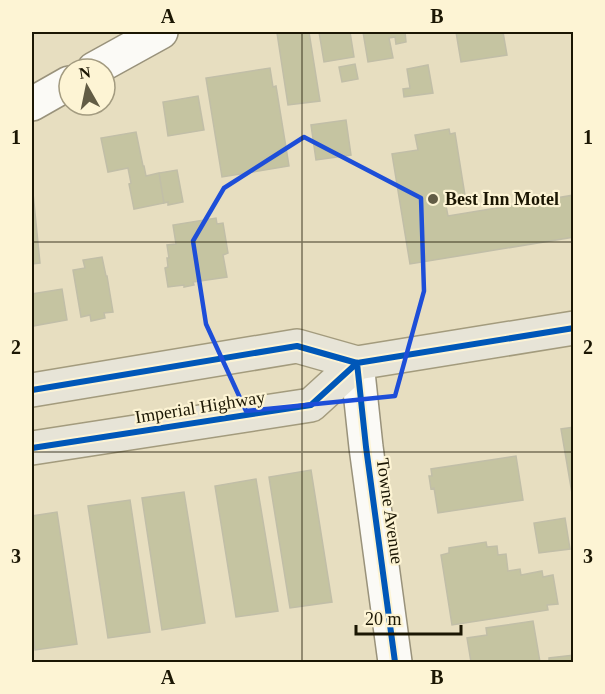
<svg xmlns="http://www.w3.org/2000/svg" width="605" height="694" font-family="'Times New Roman',serif">
	<style>
		.building { fill: #c5c4a1; stroke: #c1bea7; stroke-width: 1.5 }
		.lines { fill: none; stroke-linecap: round; stroke-linejoin: round }
		.minor-casing { stroke: #99927b; stroke-width: 36 }
		.major-casing { stroke: #a39b7d; stroke-width: 36 }
		.minor { stroke: #fbfaf6; stroke-width: 33 }
		.major { stroke: #e7e4d7; stroke-width: 33 }
		.cycleway-casing { stroke: #fdf4d4; stroke-width: 10 }
		.cycleway { stroke: #0057b8; stroke-width: 6 }
		.marked { fill: none; stroke: #1d4ed8; stroke-width: 4.5; stroke-linejoin: round }
		.grid { fill: none; stroke: #1b1603; stroke-width: 1.5; stroke-opacity: 0.55 }
		.poi-dot { fill: #625c45; stroke: #fdf4d4; stroke-width: 2 }
		.labels { text-anchor: middle; stroke-width: 4.5; stroke-linejoin: round; paint-order: stroke }
		.poi-label { font-size: 18px; font-weight: bold; fill: #1b1603; stroke: #fdf4d4; text-anchor: start }
		.street-label { font-size: 18px; fill: #1b1603; stroke: #fdf4d4 }
		.neatline { fill: none; stroke: #1b1603; stroke-width: 2 }
		.grid-label { font-size: 20px; text-anchor: middle; font-weight: bold; fill: #1b1603 }
	</style>
	<rect width="100%" height="100%" fill="#e7dec0"/>
	<path class="building" d="M286 32H309L320 101 288 105 277 33Z
		M319 32H350L354 57 324 62Z
		M363 32H405L406 42 396 44 395 37 389 38 393 58 368 62Z
		M456 32H503L507 55 461 62Z
		M355 64 358 79 342 82 339 67Z
		M428 65 433 93 404 97 403 89 410 88 407 69Z
		M270 68 273 87 276 86 289 166 222 177 206 78Z
		M198 96 204 130 168 136 163 102Z
		M346 120 351 155 316 160 311 125Z
		M449 129 450 134 455 133 466 202 446 206 448 216 574 195V237L410 264 392 154 418 150 415 135Z
		M136 132 143 166H144L146 176 159 173 164 203 134 209 129 184 131 183 128 168 108 172 101 138Z
		M177 170 183 202 168 205V202L164 203 159 173Z
		M32 183 40 263 32 264Z
		M216 218 217 224 223 223 228 253 223 255 227 277 193 282 194 285 184 287V285L168 287 165 268 168 267 167 258H169L167 245 176 244 173 225Z
		M102 257 106 276H107L113 312 104 313 105 318 91 321 90 315 81 317 73 270 85 268 83 260Z
		M62 289 67 320 33 326 32 294Z
		M574 427V505L561 429Z
		M516 456 523 500 438 513 434 488 431 489 429 476H432L431 469Z
		M311 470 332 602 290 608 269 477Z
		M256 479 278 611 236 617 215 486Z
		M184 492 205 623 162 630 142 498Z
		M130 500 150 632 108 638 88 506Z
		M57 512 77 644 35 650 32 627V516Z
		M565 518 570 549 539 553 534 523Z
		M486 542 487 547 497 546 498 555 506 554 508 571 520 569 521 575 542 571 543 577 553 575 558 604 547 605 548 610 452 625 441 555 449 553V548Z
		M533 621 540 662H471L467 638 487 635 486 628Z
		M574 655V662H549V658Z"/>
	<g class="lines">
		<g class="minor-casing">
			<path id="minor" d="M94 69 161 32
				M32 104 69 83
				M357 363 366 447 395 662"/>
		</g>
		<g class="major-casing">
			<path id="major" d="M32 390 297 346 357 363 574 328
				M32 448 311 405 357 363"/>
		</g>
		<use href="#minor" class="minor"/>
		<use href="#major" class="major"/>
		<g class="cycleway-casing">
			<path id="cycleway" d="M357 363 366 447 395 662
				M32 390 297 346 357 363 574 328
				M32 448 311 405 357 363"/>
		</g>
		<use href="#cycleway" class="cycleway"/>
	</g>
	<path class="marked" d="M304 137 421 198 424 291 395 396 246 411 206 324 193 241 224 188Z"/>
	<path class="grid" d="M302 32V662M32 242H574M32 452H574"/>
	<circle class="poi-dot" cx="433" cy="199" r="6"/>
	<g class="labels">
		<g class="poi-label">
			<text x="445" y="205">Best Inn Motel</text>
		</g>
		<g class="street-label">
			<text transform="translate(200 407) rotate(-9)" y="6">Imperial Highway</text>
			<text transform="translate(390 511) rotate(82)" y="6">Towne Avenue</text>
		</g>
	</g>
	<rect width="605" height="694" fill="none" stroke="#fdf4d4" stroke-width="66"/>
	<g transform="translate(87 87) rotate(351)"><circle r="28" fill="#fdf4d4" stroke="#a39b80" stroke-width="1.5"/>
	<path d="M0-4.5L10 22L0 15L-10 22Z" fill="#625c45"/>
	<text y="-9" font-size="16" font-weight="bold" text-anchor="middle" fill="#1b1603">N</text>
	</g>
	<path d="M356 625v9h105v-9" fill="none" stroke="#1b1603" stroke-width="3"/>
	<text x="365" y="625" font-size="18" fill="#1b1603" stroke="#fdf4d4" stroke-width="4.5" paint-order="stroke">20 m</text>
	<rect x="33" y="33" width="539" height="628" class="neatline"/>
	<g class="grid-label">
		<text x="168" y="23">A</text>
		<text x="437" y="23">B</text>
		<text x="16" y="144">1</text>
		<text x="588" y="144">1</text>
		<text x="16" y="354">2</text>
		<text x="588" y="354">2</text>
		<text x="16" y="563">3</text>
		<text x="588" y="563">3</text>
		<text x="168" y="684">A</text>
		<text x="437" y="684">B</text>
	</g>
</svg>
